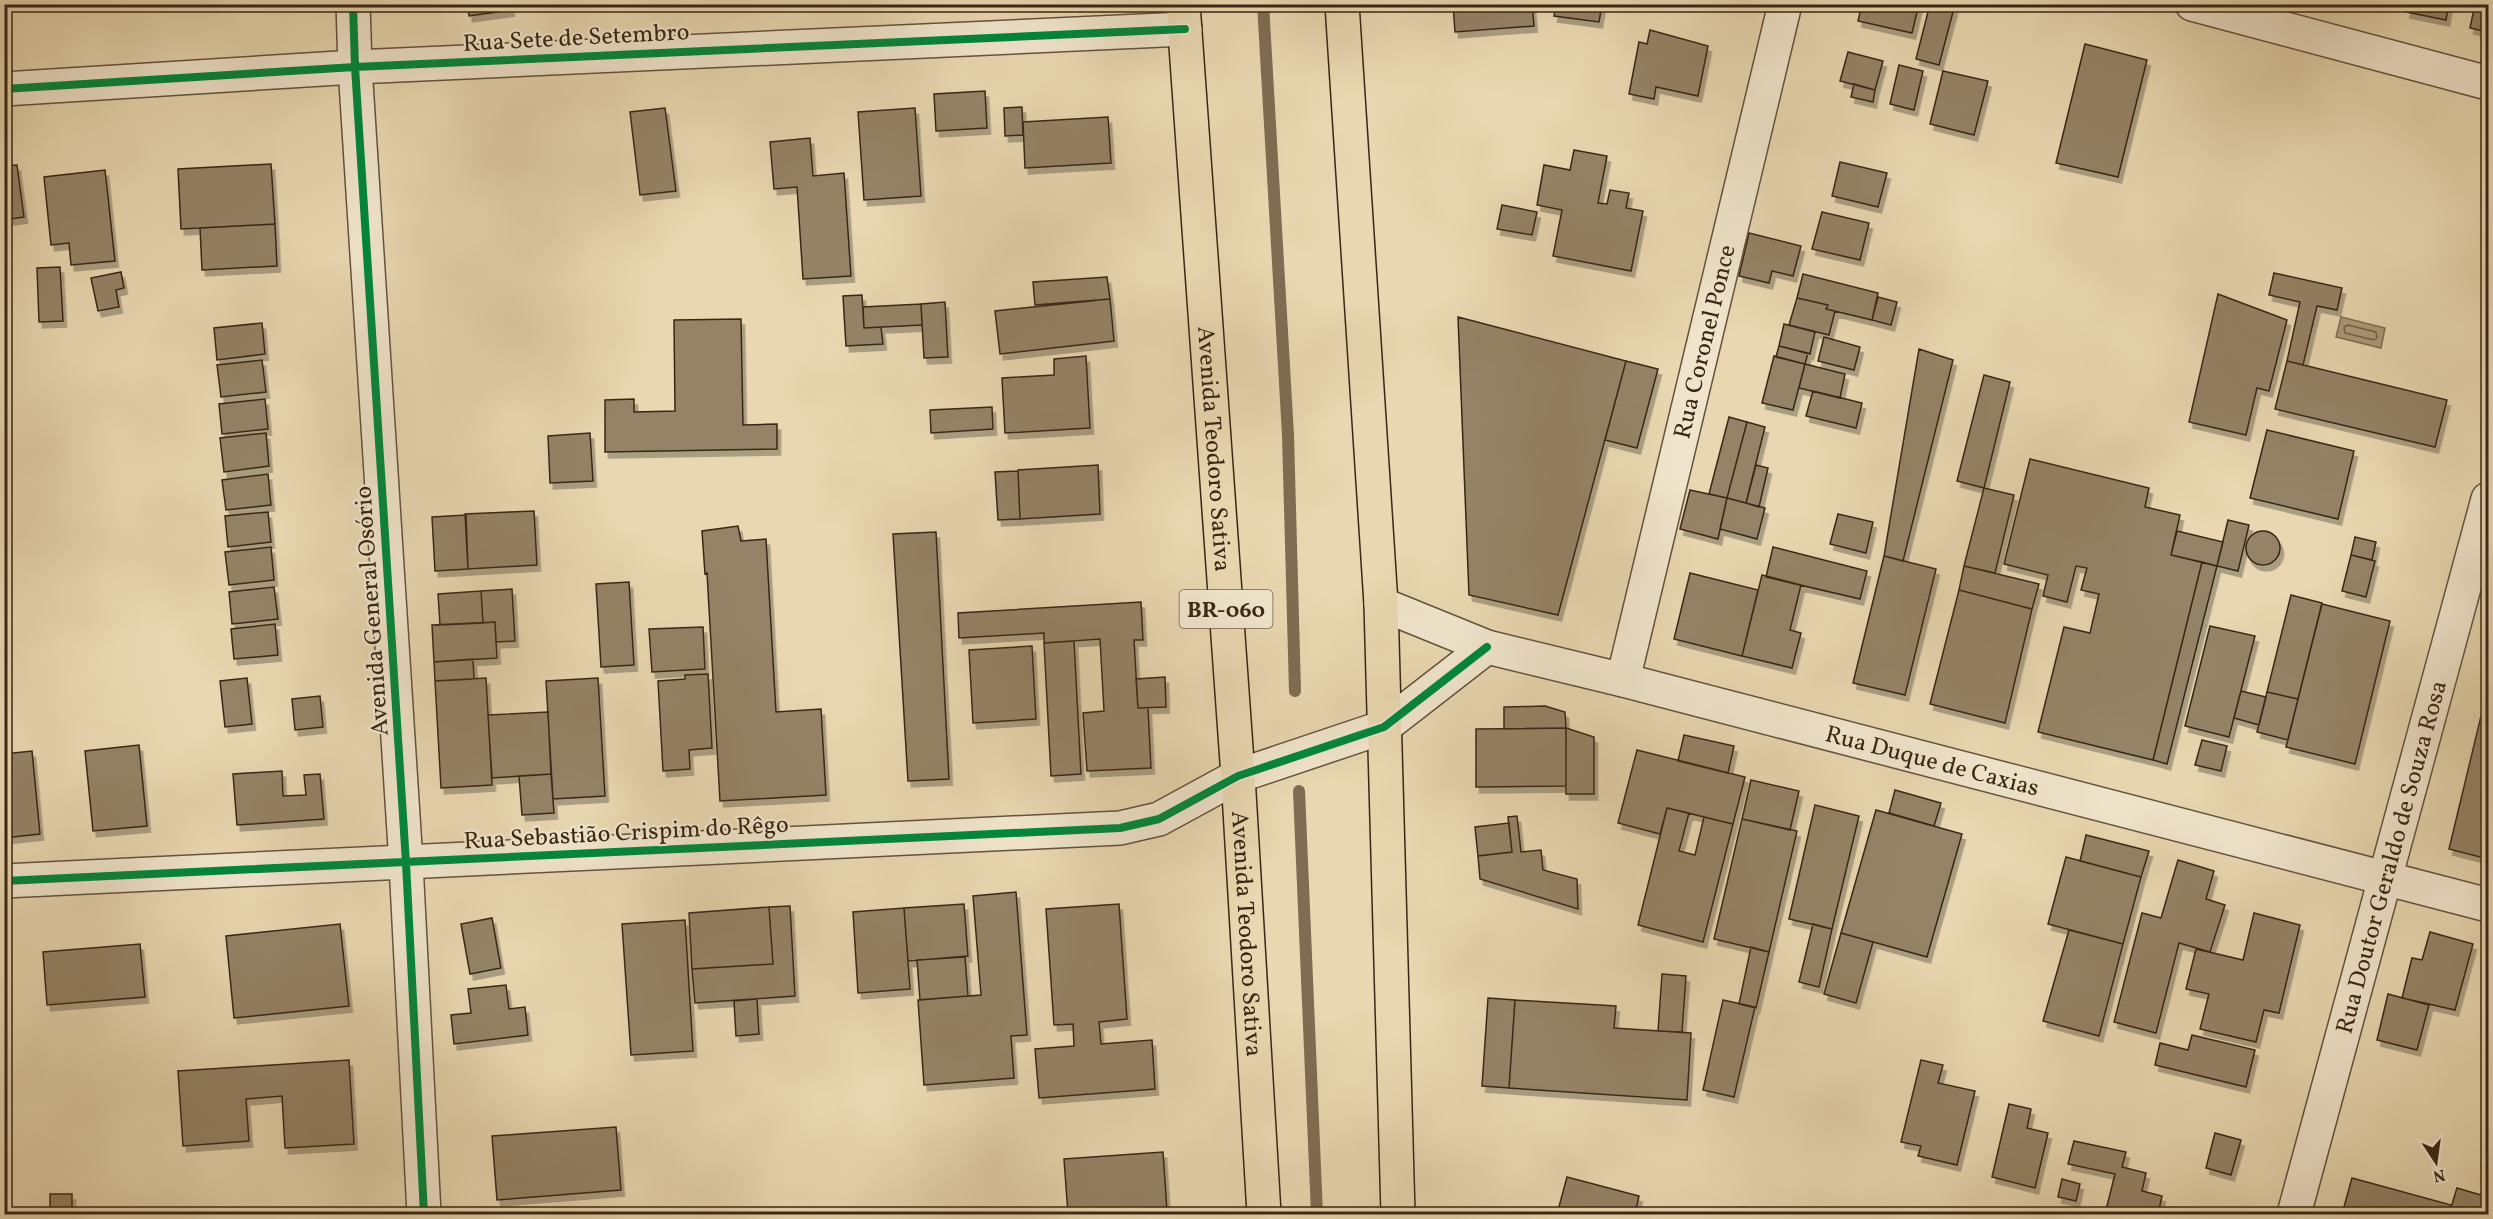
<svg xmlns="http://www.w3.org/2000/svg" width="2493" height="1219" font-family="Vollkorn,serif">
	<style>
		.water { fill: #ac9b7b; stroke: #7e6d52; stroke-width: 1.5 }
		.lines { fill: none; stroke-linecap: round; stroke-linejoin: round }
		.shore { stroke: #726148; stroke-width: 1.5 }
		.stream { stroke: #7e6d52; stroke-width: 12 }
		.building { fill: #948366; stroke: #382715; stroke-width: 1.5; filter: url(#shadow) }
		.minor-casing { stroke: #64533c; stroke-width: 36 }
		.major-casing { stroke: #382715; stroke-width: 36 }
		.minor { stroke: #f0e5cc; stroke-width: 33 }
		.major { stroke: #e8d7b0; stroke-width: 33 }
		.cycleway-casing { stroke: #f0e5cc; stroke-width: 11 }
		.cycleway { stroke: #00873e; stroke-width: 8 }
		.labels { text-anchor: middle; stroke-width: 4.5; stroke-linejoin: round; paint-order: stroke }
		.shield { fill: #f0e5cc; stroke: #6f604c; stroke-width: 1.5 }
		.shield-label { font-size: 22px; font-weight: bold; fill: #382715 }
		.street-label { font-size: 24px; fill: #382715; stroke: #f0e5cc }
	</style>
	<defs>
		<filter id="shadow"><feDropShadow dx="3.5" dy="6" stdDeviation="0" flood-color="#0004"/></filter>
	</defs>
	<rect width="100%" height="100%" fill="#e8d7b0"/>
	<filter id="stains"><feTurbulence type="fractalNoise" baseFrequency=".00333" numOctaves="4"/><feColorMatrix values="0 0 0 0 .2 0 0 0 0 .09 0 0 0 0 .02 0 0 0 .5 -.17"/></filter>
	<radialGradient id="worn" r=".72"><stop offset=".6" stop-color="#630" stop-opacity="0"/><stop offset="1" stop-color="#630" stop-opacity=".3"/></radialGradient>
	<path class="water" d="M2341 317 2385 328 2381 348 2336 337Z"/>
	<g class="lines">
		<path class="shore" d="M2348 325 2376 332 2377 338 2374 340 2345 333 2344 327Z"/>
		<path class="stream" d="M1263 4 1288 435 1295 691
			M1299 791 1317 1214"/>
	</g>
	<path class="building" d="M467 4H510L511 10 469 16Z
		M1453 4H1532L1534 26 1455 32Z
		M1556 4H1602L1599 22 1554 16Z
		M1862 4H1919L1912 33 1858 21Z
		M1930 4 1954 8 1939 65 1916 59Z
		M2408 4H2449L2446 20 2406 12Z
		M2475 4H2488V32L2470 28Z
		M1650 30 1708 46 1698 96 1656 87 1654 99 1629 94 1639 42 1647 44Z
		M2085 44 2147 60 2118 177 2056 163Z
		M1848 52 1883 61 1875 90 1840 81Z
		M1899 65 1923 71 1914 110 1890 104Z
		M1943 71 1988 81 1974 135 1930 124Z
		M1854 84 1875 90 1873 102 1851 97Z
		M985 91 987 128 936 131 934 94Z
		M1022 107 1023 135 1005 136 1004 108Z
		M665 108 676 191 640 195 630 112Z
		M915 108 921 196 864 200 858 112Z
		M1108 117 1111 163 1025 168 1023 122Z
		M810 138 813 176 844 173 851 276 803 279 797 187 774 189 770 142Z
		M1574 150 1607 156 1598 203 1607 204 1610 190 1629 193 1626 208 1643 211 1631 271 1553 256 1562 210 1537 205 1544 165 1570 170Z
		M1840 162 1887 173 1878 207 1832 196Z
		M271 164 275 224 181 229 178 169Z
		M17 165 24 217 4 220V166Z
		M105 170 115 261 71 265 69 243 51 245 44 177Z
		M1502 205 1537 212 1532 235 1497 229Z
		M1822 212 1869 223 1860 260 1812 249Z
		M275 224 277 266 202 270 200 228Z
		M1749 233 1801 246 1793 276 1772 271 1769 283 1739 276Z
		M60 267 63 321 39 322 37 268Z
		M121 272 124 288 116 290 119 307 98 311 91 278Z
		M2274 273 2342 288 2337 310 2317 306 2303 365 2287 361 2300 302 2269 295Z
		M1803 274 1878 293 1872 320 1826 309 1828 305 1797 298Z
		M1107 277 1110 299 1035 305 1033 282Z
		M2218 294 2287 320 2269 391 2257 388 2246 435 2189 422Z
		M862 295 864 328 881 327 883 344 846 346 843 296Z
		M1878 297 1897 302 1891 325 1872 320Z
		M1797 298 1828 305 1826 309 1835 311 1829 335 1789 325Z
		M1110 299 1114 341 1000 354 995 311Z
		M945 302 948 357 924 358 921 304Z
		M921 304 922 325 864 328 863 307Z
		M1458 317 1626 361 1558 615 1469 595Z
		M741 319 743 425 777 424V449L605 452V400L634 399V412L675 411 674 320Z
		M262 323 265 354 217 360 214 328Z
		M1784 324 1815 332 1810 354 1779 346Z
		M1824 337 1860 347 1854 370 1818 361Z
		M1779 346 1808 353 1805 364 1776 357Z
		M1919 349 1953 360 1903 561 1884 556Z
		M1086 356 1090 428 1005 433 1002 378 1054 375V359Z
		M1774 356 1805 364 1793 410 1762 403Z
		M262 360 266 392 221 397 217 365Z
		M1626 361 1658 369 1637 448 1605 440Z
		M2287 361 2447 400 2435 447 2275 409Z
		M1805 364 1845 374 1840 398 1799 388Z
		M1984 375 2010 382 1984 488 1957 481Z
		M1813 391 1862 403 1856 428 1806 416Z
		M265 399 268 429 222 434 219 404Z
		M992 407 993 429 931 433 930 410Z
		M1729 417 1747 422 1727 498 1709 494Z
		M1747 422 1765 427 1746 503 1727 498Z
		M2267 430 2354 451 2338 519 2250 498Z
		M266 433 269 466 224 472 220 438Z
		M590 433 593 481 550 483 548 436Z
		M2030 459 2149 488 2145 507 2180 515 2171 555 2202 562 2153 760 2038 732 2064 627 2090 633 2099 594 2081 590 2087 568 2076 566 2067 602 2043 596 2048 575 2004 564Z
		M1098 465 1100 514 1020 519 1018 470Z
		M1756 465 1768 468 1759 507 1746 503Z
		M1018 471 1020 519 998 520 995 472Z
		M268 474 271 505 226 510 222 480Z
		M1984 488 2014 495 1995 573 1964 566Z
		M1690 490 1727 498 1718 539 1680 529Z
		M1727 498 1765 508 1757 539 1720 529Z
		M534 511 537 565 468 569 465 514Z
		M268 512 271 542 228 547 225 516Z
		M1838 514 1873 522 1866 553 1830 544Z
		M466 515 468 569 435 571 432 517Z
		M2228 520 2249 525 2238 571 2217 566Z
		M738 526 741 541 766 539 776 712 821 709 826 795 720 801 707 573 705 574 702 531Z
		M2177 531 2223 542 2217 566 2171 555Z
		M2246 548a17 17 0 1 1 34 0a17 17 0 1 1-34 0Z
		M936 532 949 779 908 781 893 534Z
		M2355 537 2376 542 2372 560 2351 555Z
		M271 547 274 580 229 585 225 552Z
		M1773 547 1867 571 1860 599 1766 577Z
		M2351 555 2375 561 2366 597 2342 591Z
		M1884 556 1936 569 1905 695 1853 683Z
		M2202 562 2217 566 2167 764 2153 760Z
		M1964 566 2039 584 2032 609 1959 590Z
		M1690 573 1758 590 1742 656 1674 639Z
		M1762 575 1801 585 1790 630 1801 633 1792 668 1742 656Z
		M629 582 634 665 601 667 596 584Z
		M274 587 278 619 232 624 229 592Z
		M512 589 515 641 496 642 495 622 483 623 481 591Z
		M1959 590 2032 609 2005 723 1930 704Z
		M481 591 483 623 440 625 438 594Z
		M2291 595 2322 603 2298 699 2267 692Z
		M1141 602 1143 640H1134L1138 708H1148L1151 768 1087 771 1083 713 1104 711 1100 639 1044 643V633L959 638 958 613Z
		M2322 604 2390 621 2355 764 2286 747Z
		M495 622 497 658 434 662 432 625Z
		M275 624 278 655 234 659 231 629Z
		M2210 626 2255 636 2229 737 2185 726Z
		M703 627 705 669 652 672 649 629Z
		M1074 641 1081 774 1051 776 1044 643Z
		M1032 646 1036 719 973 723 969 650Z
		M473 659 474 679 435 681 434 662Z
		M708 674 712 748 689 750 690 769 663 771 658 681 685 679V675Z
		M1165 677 1166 707 1138 708 1136 679Z
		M247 678 252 724 225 727 220 681Z
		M486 678 492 785 441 788 435 681Z
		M598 678 605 796 553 799 546 681Z
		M2488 687V859L2449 849Z
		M2241 691 2266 697 2259 725 2234 718Z
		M2267 692 2298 699 2288 740 2257 732Z
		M320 696 323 727 295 730 292 699Z
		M1545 706 1565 712 1566 728 1504 729V707Z
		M548 712 551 774 492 778 488 715Z
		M1566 728 1594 737V794H1566Z
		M1566 728V786L1476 787V729Z
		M1684 735 1734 746 1728 773 1678 761Z
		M2202 740 2227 746 2221 771 2195 765Z
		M139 745 147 826 93 831 85 751Z
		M1637 750 1745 777 1733 824 1667 808 1660 834 1618 823Z
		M32 751 40 834 4 838V754Z
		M282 771 283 796 306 795 304 775 320 774 324 819 237 825 233 774Z
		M551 774 554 813 522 815 519 776Z
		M1751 780 1799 791 1790 830 1742 819Z
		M1895 790 1941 803 1934 826 1889 813Z
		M1815 805 1859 816 1832 929 1789 919Z
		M1667 808 1689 813 1679 851 1695 855 1704 817 1733 824 1703 942 1638 925Z
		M1876 810 1962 834 1927 957 1841 933Z
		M1517 816 1521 852 1541 850 1543 870 1577 879 1578 909 1480 879 1478 856 1512 852 1508 817Z
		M1742 819 1797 831 1769 952 1714 939Z
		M1509 823 1512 852 1478 856 1475 827Z
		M2086 835 2149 851 2141 877 2080 861Z
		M2066 857 2141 877 2123 944 2048 924Z
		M2178 860 2214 871 2206 899 2225 905 2210 952 2179 943 2156 1033 2114 1022 2142 913 2161 918Z
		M1016 892 1027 1035 1011 1036 1014 1078 924 1085 918 1000 981 995 973 896Z
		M964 904 968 956 908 961 904 908Z
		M1119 904 1127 1019 1099 1022 1101 1044 1152 1040 1155 1089 1039 1098 1035 1049 1074 1046 1073 1024 1054 1025 1046 909Z
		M790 906 795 996 695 1003 692 969 773 964 769 907Z
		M769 907 773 964 692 969 689 913Z
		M904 908 910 989 858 993 853 912Z
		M2254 913 2300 925 2279 1013 2264 1010 2256 1042 2200 1029 2209 994 2186 989 2196 949 2243 960Z
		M492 918 501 968 470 974 461 924Z
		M685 920 693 1051 631 1055 622 924Z
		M340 924 349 1006 234 1018 226 936Z
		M1813 924 1832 929 1819 987 1799 982Z
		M2069 930 2123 944 2099 1036 2043 1021Z
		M2430 932 2473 944 2455 1010 2402 998 2412 958 2422 960Z
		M1841 933 1873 942 1856 1003 1824 994Z
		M140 944 145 997 47 1005 43 952Z
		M1751 947 1769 952 1756 1008 1739 1004Z
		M965 957 968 996 920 1000 917 960Z
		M1662 974 1686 976 1682 1032 1658 1031Z
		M506 985 509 1009 525 1007 528 1035 454 1044 451 1015 471 1013 468 989Z
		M2388 994 2429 1005 2417 1050 2377 1040Z
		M1488 998 1515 1000 1509 1088 1482 1086Z
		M757 999 759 1034 736 1036 734 1001Z
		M1515 1000 1616 1006 1614 1028 1691 1033 1687 1100 1509 1088Z
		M1723 1000 1755 1007 1734 1097 1703 1090Z
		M2192 1035 2255 1050 2246 1087 2155 1065 2160 1043 2188 1050Z
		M349 1060 354 1144 285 1148 282 1096 246 1099 249 1141 183 1146 178 1071Z
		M1921 1060 1943 1065 1938 1083 1975 1091 1957 1165 1918 1156 1921 1146 1901 1142Z
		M2009 1104 2031 1109 2027 1128 2048 1133 2035 1188 1992 1177Z
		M616 1127 621 1190 497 1200 492 1136Z
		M2215 1133 2241 1140 2231 1175 2206 1168Z
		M2074 1141 2126 1152 2122 1167 2146 1173 2142 1191 2162 1196 2158 1214H2105L2115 1174 2068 1164Z
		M1163 1152 1167 1211 1128 1214H1068L1064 1159Z
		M2484 1154 2488 1155V1170L2481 1168Z
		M1567 1177 1639 1196 1635 1214H1557Z
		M2352 1178 2451 1205 2449 1214H2342Z
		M2062 1179 2080 1184 2076 1201 2058 1197Z
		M2457 1188 2488 1197V1214H2449Z
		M50 1194H72V1214H50Z
		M1742 1207 1776 1214H1740Z
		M43 1209 44 1214H9Z"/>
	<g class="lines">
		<g class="minor-casing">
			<g id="minor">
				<path d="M353 4 355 67 406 863 424 1214"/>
				<path d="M2192 4 2488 83"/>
				<path d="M4 89 355 67 1185 29"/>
				<path id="s1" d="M1381 604 1487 647 1623 680 2488 905"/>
				<path id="s2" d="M1623 680 1785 4"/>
				<path d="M4 881 1120 828 1159 819 1238 776 1384 727 1487 647"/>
				<path id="s3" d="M2294 1214 2488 499"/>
			</g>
		</g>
		<g class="major-casing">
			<g id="major">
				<path id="s4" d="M1183 4 1238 776 1264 1214"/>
				<path d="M1342 4 1381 604 1398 1214"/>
			</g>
		</g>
		<use href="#minor" class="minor"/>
		<use href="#major" class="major"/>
		<g class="cycleway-casing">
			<path id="cycleway" d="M353 4 355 67 406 863 424 1214
				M4 89 355 67 1185 29
				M4 881 1120 828 1159 819 1238 776 1384 727 1487 647"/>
		</g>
		<use href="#cycleway" class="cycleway"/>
	</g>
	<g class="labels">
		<rect class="shield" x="1179.5" y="590" width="93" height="38" rx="4.5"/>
		<g class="shield-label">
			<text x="1226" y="617">BR-060</text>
		</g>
		<g class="street-label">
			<text transform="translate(576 37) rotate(-3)" y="8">Rua Sete de Setembro</text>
			<text dy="8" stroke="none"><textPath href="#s2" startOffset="348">Rua Coronel Ponce</textPath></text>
			<text dy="8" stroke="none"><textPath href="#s4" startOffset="446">Avenida Teodoro Sativa</textPath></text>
			<text transform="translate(371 611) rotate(-94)" y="8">Avenida General Osório</text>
			<text dy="8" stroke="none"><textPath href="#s1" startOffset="574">Rua Duque de Caxias</textPath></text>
			<text transform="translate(626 832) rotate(-3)" y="8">Rua Sebastião Crispim do Rêgo</text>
			<text dy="8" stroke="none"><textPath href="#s3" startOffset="370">Rua Doutor Geraldo de Souza Rosa</textPath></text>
			<text dy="8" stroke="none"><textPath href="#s4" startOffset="932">Avenida Teodoro Sativa</textPath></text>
		</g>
	</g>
	<rect width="2493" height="1219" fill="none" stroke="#e8d7b0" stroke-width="24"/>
	<rect x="6" y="6" width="2481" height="1207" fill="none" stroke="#382715" stroke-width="3"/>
	<rect x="12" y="12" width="2469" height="1195" fill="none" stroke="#382715" stroke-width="1.5"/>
	<g transform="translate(2436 1162) rotate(167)" stroke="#f0e5cc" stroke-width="4.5" paint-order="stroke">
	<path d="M0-4.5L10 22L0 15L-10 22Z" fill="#382715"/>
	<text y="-9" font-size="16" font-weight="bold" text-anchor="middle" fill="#382715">N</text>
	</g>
	<rect width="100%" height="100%" filter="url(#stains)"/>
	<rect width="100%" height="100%" fill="url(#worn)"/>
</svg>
